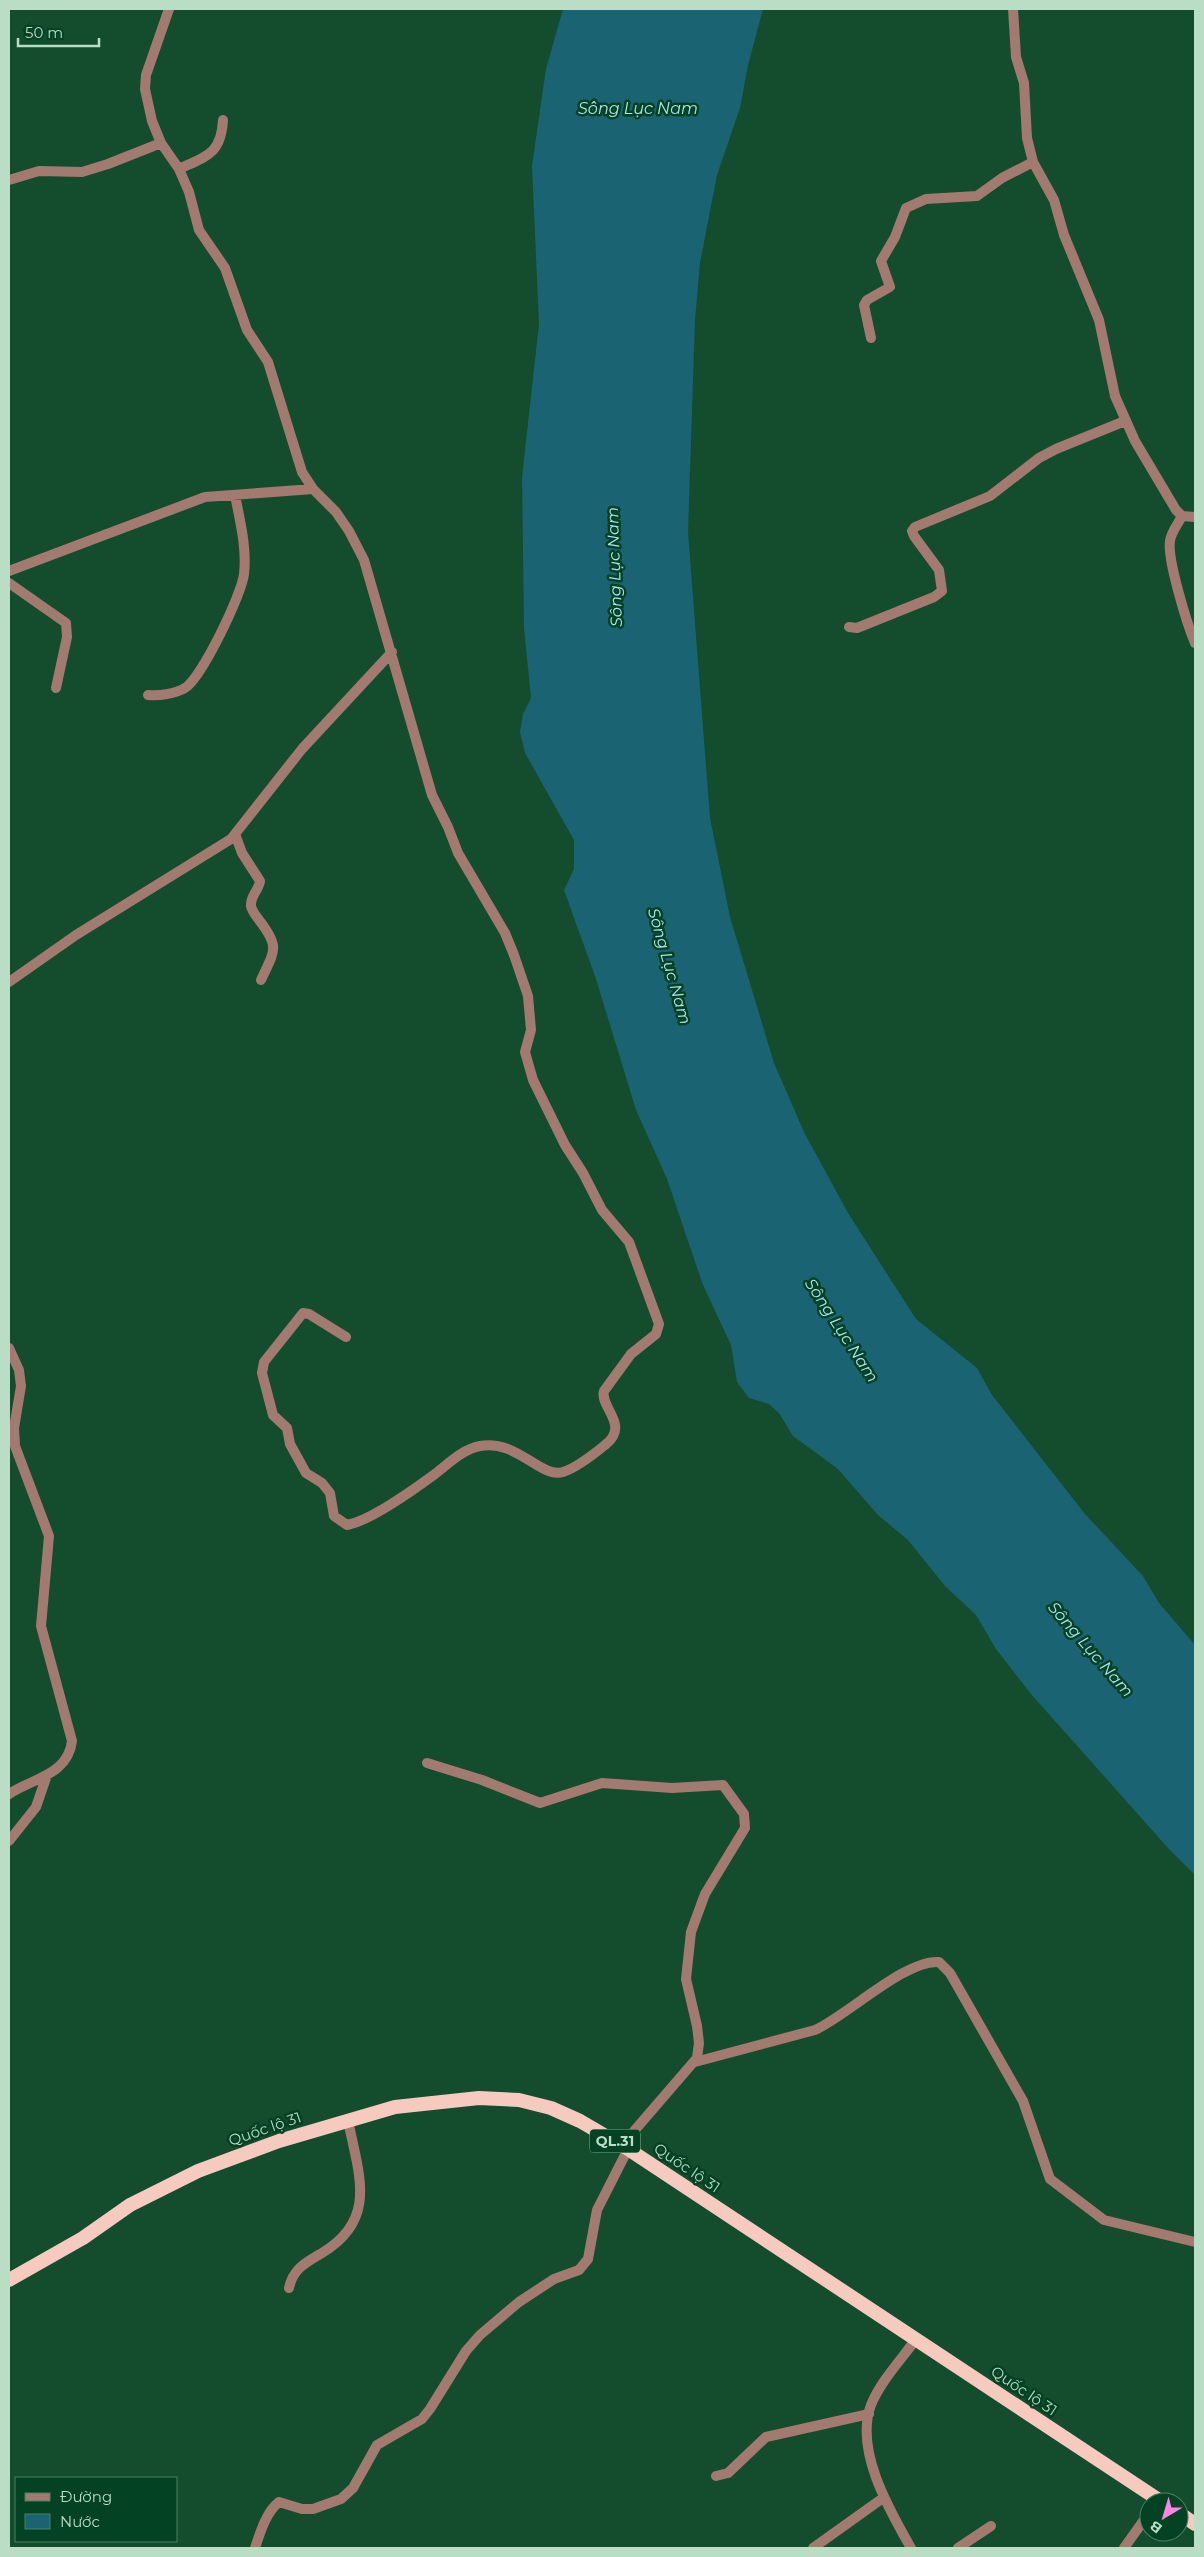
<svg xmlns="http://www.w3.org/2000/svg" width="1204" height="2557" font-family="Montserrat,sans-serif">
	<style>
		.water { fill: #1a6372 }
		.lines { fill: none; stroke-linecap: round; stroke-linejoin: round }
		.minor { stroke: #a37a70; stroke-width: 10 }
		.trunk { stroke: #f6cabf; stroke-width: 14 }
		.labels { text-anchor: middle; stroke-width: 5; stroke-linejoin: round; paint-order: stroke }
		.shield { fill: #034223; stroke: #83ae94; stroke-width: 1 }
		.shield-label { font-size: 14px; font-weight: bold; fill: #baddc5 }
		.street-label { font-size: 15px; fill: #baddc5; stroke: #034223 }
		.water-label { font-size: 16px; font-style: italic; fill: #ade5f4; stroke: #034223 }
	</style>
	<rect width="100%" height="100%" fill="#134d2d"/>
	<path class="water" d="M563 9H763L748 65 740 108 717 175 700 263 695 320 688 532 710 818 730 917 774 1063 804 1132 848 1213 916 1319 977 1368 992 1395 1085 1514 1143 1576 1159 1603 1195 1645V1875L1168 1848 1031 1694 996 1649 976 1615 945 1586 908 1540 878 1515 838 1469 793 1436 779 1413 769 1404 749 1398 737 1382 731 1345 703 1285 667 1179 636 1110 596 979 564 890 574 869V840L525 753 520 732 523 714 531 698 524 628 522 477 539 324 532 166 546 69Z"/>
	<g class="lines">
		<path class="minor" d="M169 9 146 75 145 89 152 121 161 143 179 169 189 192 199 230 225 268 247 330 268 362 302 472 313 489 336 512 349 531 364 560 432 795 448 827 458 853 505 933 514 955 528 996 531 1030 525 1052 533 1080 565 1145 583 1173 602 1210 629 1242 659 1324 656 1334 631 1354 604 1391C599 1407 631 1425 605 1445 594 1454 576 1468 563 1472 541 1479 517 1439 480 1446 463 1449 448 1464 435 1474 416 1488 370 1521 347 1525L334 1516 330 1493 322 1483 306 1473 290 1444 287 1428 273 1415 262 1373 264 1362 303 1313 309 1314 346 1337
			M1013 9 1016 57 1024 83 1027 138 1033 162 1054 200 1064 235 1099 320 1115 396 1135 441 1176 510 1182 516 1195 517
			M179 169C207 156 221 154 223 120
			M9 180 39 171 82 172 108 164 161 143
			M871 338 864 305 867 300 890 287 881 261 895 237 906 208 926 199 977 196 1002 178 1033 162
			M1182 516C1178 524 1171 532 1170 541 1167 559 1187 624 1195 643
			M9 571 205 497 313 489
			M9 583 66 623 67 637 56 688
			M849 627 857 628 934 597 942 591 939 570 914 536 912 531 915 527 990 496 1039 458 1056 449 1125 421
			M148 695C159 696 175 694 185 688 201 679 242 594 244 574 247 548 240 521 235 495
			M235 834 242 853 260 881C259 890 250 896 251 906 252 911 256 916 259 920 280 947 275 950 261 980
			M9 982 76 935 231 839 302 749 392 652
			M9 1348 19 1370 21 1386 14 1428 15 1446 49 1536 41 1626 72 1741C68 1775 33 1778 9 1794
			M427 1763 482 1780 540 1803 602 1783 672 1788 723 1785 744 1814 745 1828 705 1894 691 1932 686 1979 697 2026 699 2043 697 2058 622 2145
			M9 1841 36 1807 47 1775
			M695 2062 815 2030C848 2015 906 1959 939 1962L950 1973 1023 2101 1050 2179 1104 2220 1195 2242
			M289 2288C293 2269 305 2263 322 2253 379 2219 358 2173 348 2120
			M716 2476 728 2473 766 2437 869 2414
			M255 2548C260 2533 266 2512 279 2502L302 2509H313L341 2499 353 2488 377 2445 422 2419 430 2409 466 2351 480 2335 519 2302 554 2279 579 2270 588 2259 597 2210 628 2149
			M813 2548 883 2498
			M911 2548C890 2511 854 2450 871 2405 880 2382 901 2360 916 2339
			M958 2548 991 2526
			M1124 2548 1149 2513"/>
		<path class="trunk" d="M9 2280 83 2238 130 2205 198 2171 279 2141 395 2107 479 2098 519 2100 551 2108 580 2121 628 2149 1162 2502
			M1179 2513 1195 2524"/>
	</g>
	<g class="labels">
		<rect class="shield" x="590" y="2129.5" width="50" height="23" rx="4"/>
		<g class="shield-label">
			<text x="615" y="2146">QL.31</text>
		</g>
		<g class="street-label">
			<text transform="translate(265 2129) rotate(-19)" y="5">Quốc lộ 31</text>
			<text transform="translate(687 2168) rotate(34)" y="5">Quốc lộ 31</text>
			<text transform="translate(1024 2391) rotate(34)" y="5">Quốc lộ 31</text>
		</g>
		<g class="water-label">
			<text x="638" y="114">Sông Lục Nam</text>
			<text transform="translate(614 567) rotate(-92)" y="6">Sông Lục Nam</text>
			<text transform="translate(670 966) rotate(74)" y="6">Sông Lục Nam</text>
			<text transform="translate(842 1330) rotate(57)" y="6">Sông Lục Nam</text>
			<text transform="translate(1091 1649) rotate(49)" y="6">Sông Lục Nam</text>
		</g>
	</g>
	<rect width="1204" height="2557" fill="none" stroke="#baddc5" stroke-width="20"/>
	<rect x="15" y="2477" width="162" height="65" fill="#034223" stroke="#4c8064"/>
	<rect x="25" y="2493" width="25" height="8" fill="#a37a70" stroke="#4c8064"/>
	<text x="60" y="2502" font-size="15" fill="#baddc5">Đường</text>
	<rect x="25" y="2514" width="25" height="15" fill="#1a6372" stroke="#4c8064"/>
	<text x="60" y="2527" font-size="15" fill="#baddc5">Nước</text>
	<g transform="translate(1164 2517) rotate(218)"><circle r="24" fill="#034223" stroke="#4c8064"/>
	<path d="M0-4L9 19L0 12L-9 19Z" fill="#fb86e4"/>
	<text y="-8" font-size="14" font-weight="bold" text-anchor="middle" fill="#baddc5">B</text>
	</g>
	<path d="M18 38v8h81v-8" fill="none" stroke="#baddc5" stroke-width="2.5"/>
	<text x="25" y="38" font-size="15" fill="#baddc5" stroke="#034223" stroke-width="4" paint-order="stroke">50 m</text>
</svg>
